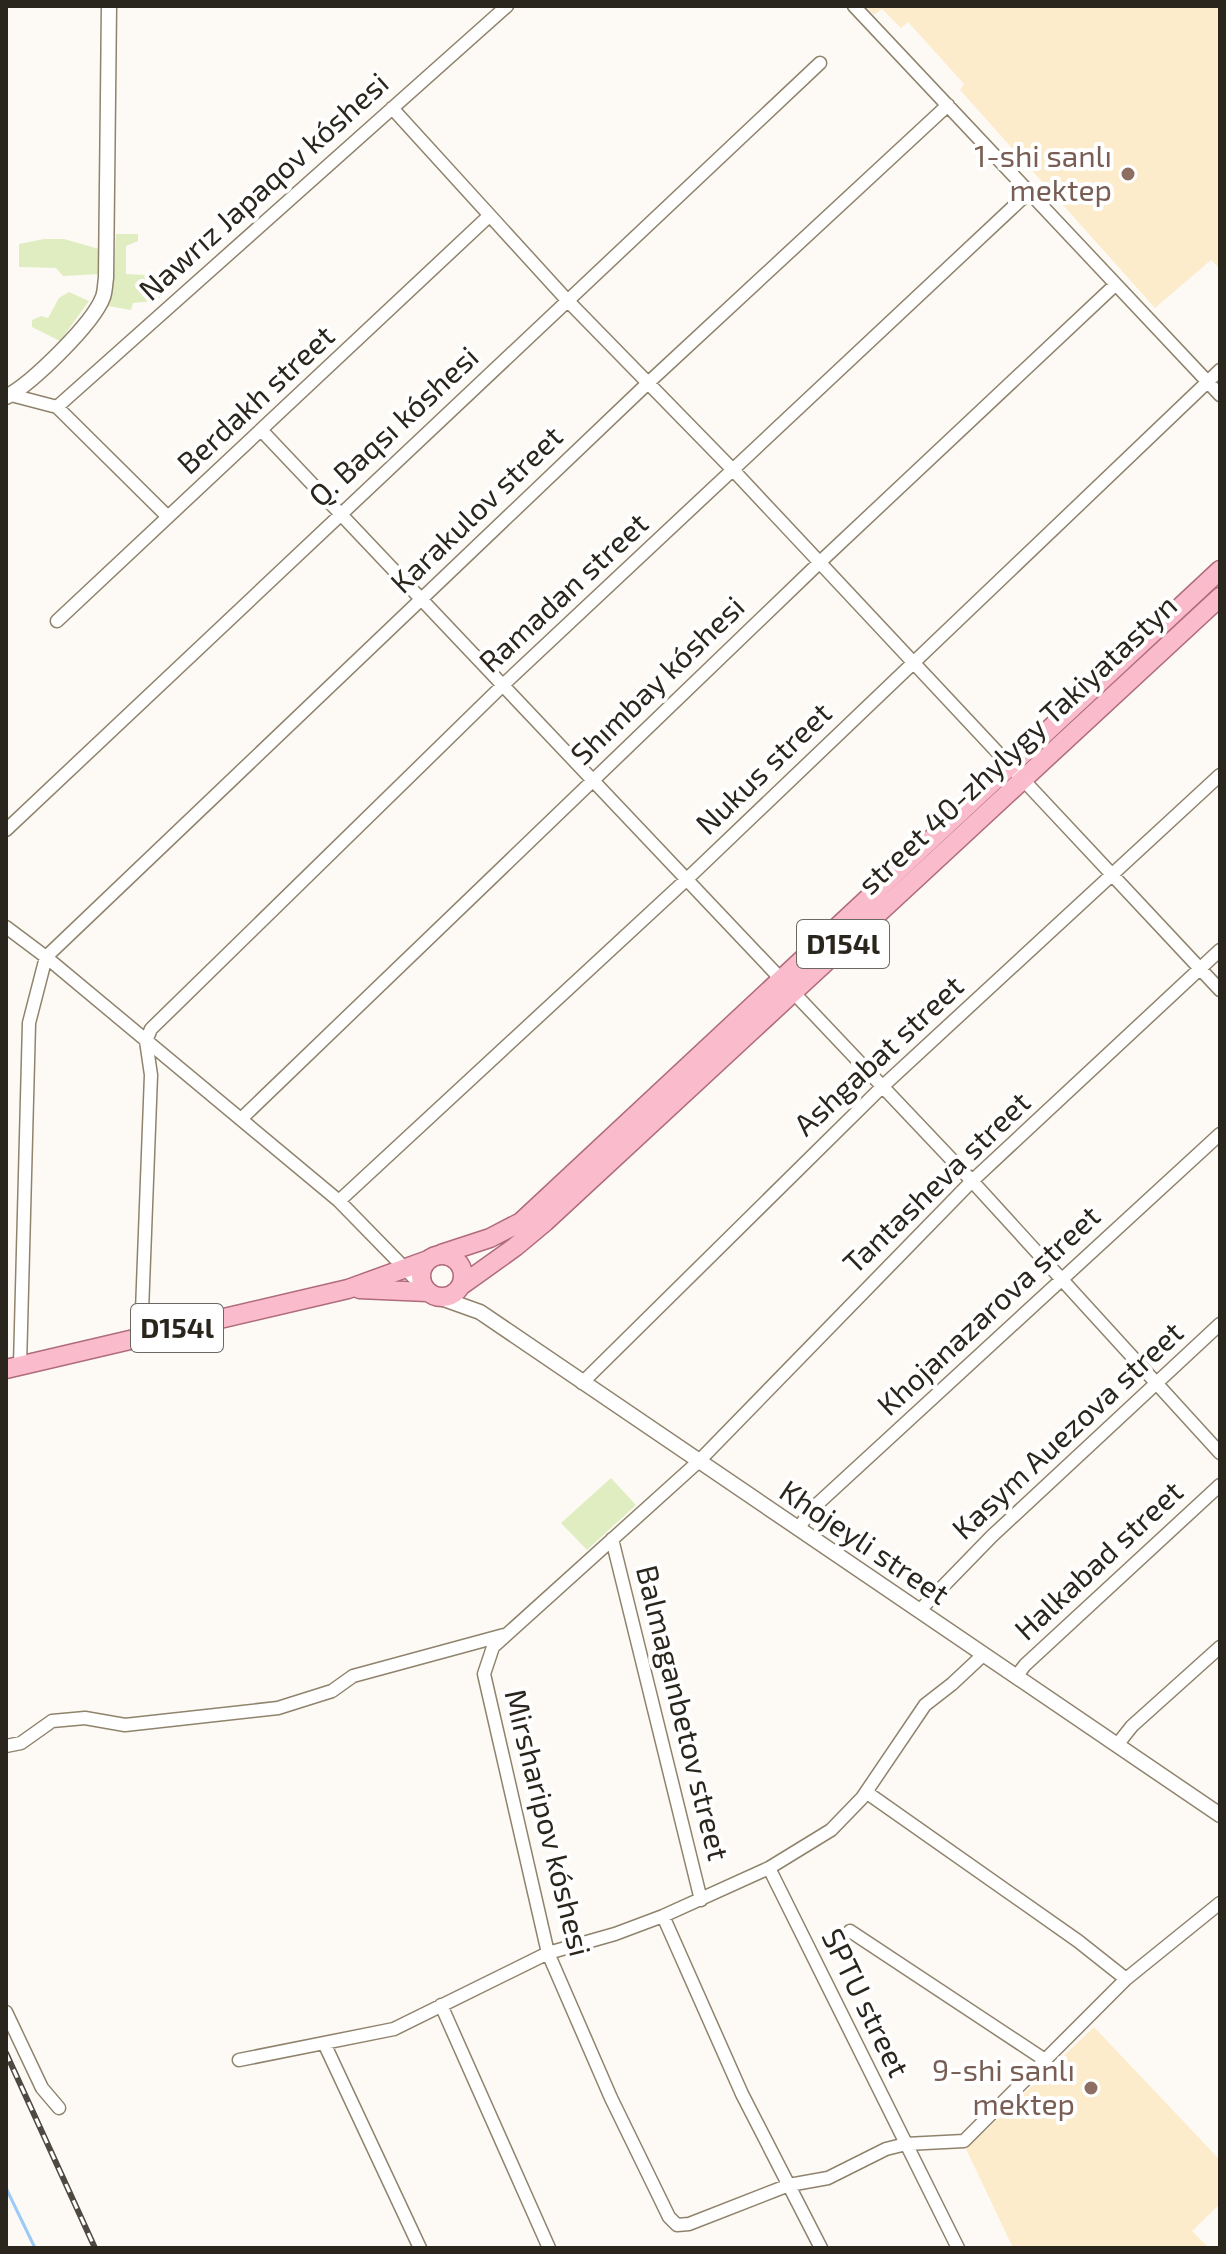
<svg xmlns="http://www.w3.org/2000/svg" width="1226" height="2254" font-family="'Exo 2',sans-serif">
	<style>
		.built { fill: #fdeccc }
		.green { fill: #e0edc1 }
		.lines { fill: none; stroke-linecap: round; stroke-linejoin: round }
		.stream { stroke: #9cc9f6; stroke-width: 3 }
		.minor-casing { stroke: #8f836c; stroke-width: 15 }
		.tertiary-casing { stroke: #8f836c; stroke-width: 17 }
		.primary-casing { stroke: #af6b79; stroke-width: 21 }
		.minor { stroke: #fff; stroke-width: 12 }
		.tertiary { stroke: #fff; stroke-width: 14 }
		.primary { stroke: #fabccc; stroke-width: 18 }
		.rail-casing { stroke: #4e4a41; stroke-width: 6 }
		.rail { stroke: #fff; stroke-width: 3; stroke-dasharray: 9; stroke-linecap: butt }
		.education-dot { fill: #8d6e63; stroke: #fff; stroke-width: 3 }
		.labels { text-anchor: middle; stroke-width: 8; stroke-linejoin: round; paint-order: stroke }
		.shield { fill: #fff; stroke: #6b6761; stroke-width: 2 }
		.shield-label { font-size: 28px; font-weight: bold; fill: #2b261d }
		.education-label { font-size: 30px; fill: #785e54; stroke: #fff; text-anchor: end }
		.street-label { font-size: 30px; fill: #2b261d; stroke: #fff }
	</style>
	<rect width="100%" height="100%" fill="#fdfaf5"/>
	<path class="built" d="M866 6H1220V269L1211 260 1155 308 960 90 964 84 908 22 901 28 882 9 874 15Z
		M1094 2027 1220 2160V2204L1192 2231 1209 2248H1013L966 2149Z"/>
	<path class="green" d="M116 234H138V241L126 246V274L163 276 160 298 154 301 133 303 131 310 108 306 114 276Z
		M44 239H64L99 249 100 274 63 276 56 268 19 267V244Z
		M69 292 89 301 60 341 32 327V320L41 316 48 318 59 298Z
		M611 1478 636 1505 587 1550 561 1523Z"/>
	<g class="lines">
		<path class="stream" d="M6 2188 35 2248"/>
		<g class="minor-casing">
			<path id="minor" d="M854 6 1220 395
				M392 108 566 299 734 471 1220 990
				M11 395 57 407 168 517
				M57 407 507 6
				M262 431 780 978
				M57 621 489 216
				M6 830 820 63
				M6 927 46 957 339 1201 423 1287
				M1220 950 972 1181 698 1462 493 1647 484 1674 548 1953 611 2098 669 2217 677 2225 689 2224 789 2185 828 2178 886 2149 906 2144 964 2141 1126 1979 1220 1903
				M792 991 972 1181 1220 1453
				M241 1119 819 563 1115 285
				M339 1201 687 879 1220 370
				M141 1337 151 1075 146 1041 151 1029 503 685 1028 193
				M20 1365 29 1023 46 957 648 383 948 105
				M582 1383 883 1086 1220 775
				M798 1529 812 1509 1220 1134
				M612 1539 701 1900
				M919 1611 992 1536 1220 1324
				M1016 1677 1025 1665 1220 1485
				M1117 1745 1132 1726 1220 1647
				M6 1746 21 1743 52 1721 85 1718 125 1725 278 1708 332 1691 353 1676 504 1635
				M866 1792 1078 1941 1126 1979
				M769 1868 958 2248
				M663 1916 742 2094 821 2248
				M850 1931 1045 2060
				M441 2005 549 2248
				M6 2012 42 2088 59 2108
				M324 2043 420 2248
				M239 2060 394 2029 548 1953 615 1934 663 1916 769 1868 831 1830 862 1798 925 1705 952 1684 983 1655"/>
		</g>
		<g class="tertiary-casing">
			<path id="tertiary" d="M6 397C31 384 93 324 103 297 105 292 105 284 106 278L109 6
				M438 1297 480 1312 1220 1815"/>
		</g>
		<g class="primary-casing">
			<path id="primary" d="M441 1254 490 1238 521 1222 1220 570
				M421 1276a21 21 0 1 1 42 0a21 21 0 1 1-42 0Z
				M462 1285 515 1247 545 1222 1220 597
				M359 1289 427 1292
				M6 1369 348 1289 428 1260"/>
		</g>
		<use href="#minor" class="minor"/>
		<use href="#tertiary" class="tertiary"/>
		<use href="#primary" class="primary"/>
		<g class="rail-casing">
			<path id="rail" d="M6 2053 95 2248"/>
		</g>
		<use href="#rail" class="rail"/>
	</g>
	<g class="education-dot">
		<circle cx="1128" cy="174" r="8"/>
		<circle cx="1091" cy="2088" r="8"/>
	</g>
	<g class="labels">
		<g class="shield">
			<rect x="797" y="920" width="92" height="48" rx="6"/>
			<rect x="131" y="1304" width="92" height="48" rx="6"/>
		</g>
		<g class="shield-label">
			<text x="843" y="954">D154l</text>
			<text x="177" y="1338">D154l</text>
		</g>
		<g class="education-label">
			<text x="1112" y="167">1-shi sanlı<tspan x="1112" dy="34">mektep</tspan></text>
			<text x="1075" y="2081">9-shi sanlı<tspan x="1075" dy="34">mektep</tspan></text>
		</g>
		<g class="street-label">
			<text transform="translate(264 187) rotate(-42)" y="10">Nawrız Japaqov kóshesi</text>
			<text transform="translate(256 400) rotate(-43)" y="10">Berdakh street</text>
			<text transform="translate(394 427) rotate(-43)" y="10">Q. Baqsı kóshesi</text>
			<text transform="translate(477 510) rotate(-44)" y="10">Karakulov street</text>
			<text transform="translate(564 593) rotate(-43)" y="10">Ramadan street</text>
			<text transform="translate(658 681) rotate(-44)" y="10">Shımbay kóshesi</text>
			<text transform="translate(1018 745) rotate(-43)" y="10">street 40-zhylygy Takiyatastyn</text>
			<text transform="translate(764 769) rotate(-44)" y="10">Nukus street</text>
			<text transform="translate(879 1056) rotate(-43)" y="10">Ashgabat street</text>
			<text transform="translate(937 1183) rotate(-44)" y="10">Tantasheva street</text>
			<text transform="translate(989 1311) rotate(-43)" y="10">Khojanazarova street</text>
			<text transform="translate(1068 1431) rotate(-43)" y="10">Kasym Auezova street</text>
			<text transform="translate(864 1543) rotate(34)" y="10">Khojeyli street</text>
			<text transform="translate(1099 1561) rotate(-43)" y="10">Halkabad street</text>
			<text transform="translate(682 1713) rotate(76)" y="10">Balmaganbetov street</text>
			<text transform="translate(547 1823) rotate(76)" y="10">Mirsharipov kóshesi</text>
			<text transform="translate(865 2003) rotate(64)" y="10">SPTU street</text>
		</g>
	</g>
	<rect width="1226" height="2254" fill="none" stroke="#2b261d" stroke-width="16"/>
</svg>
